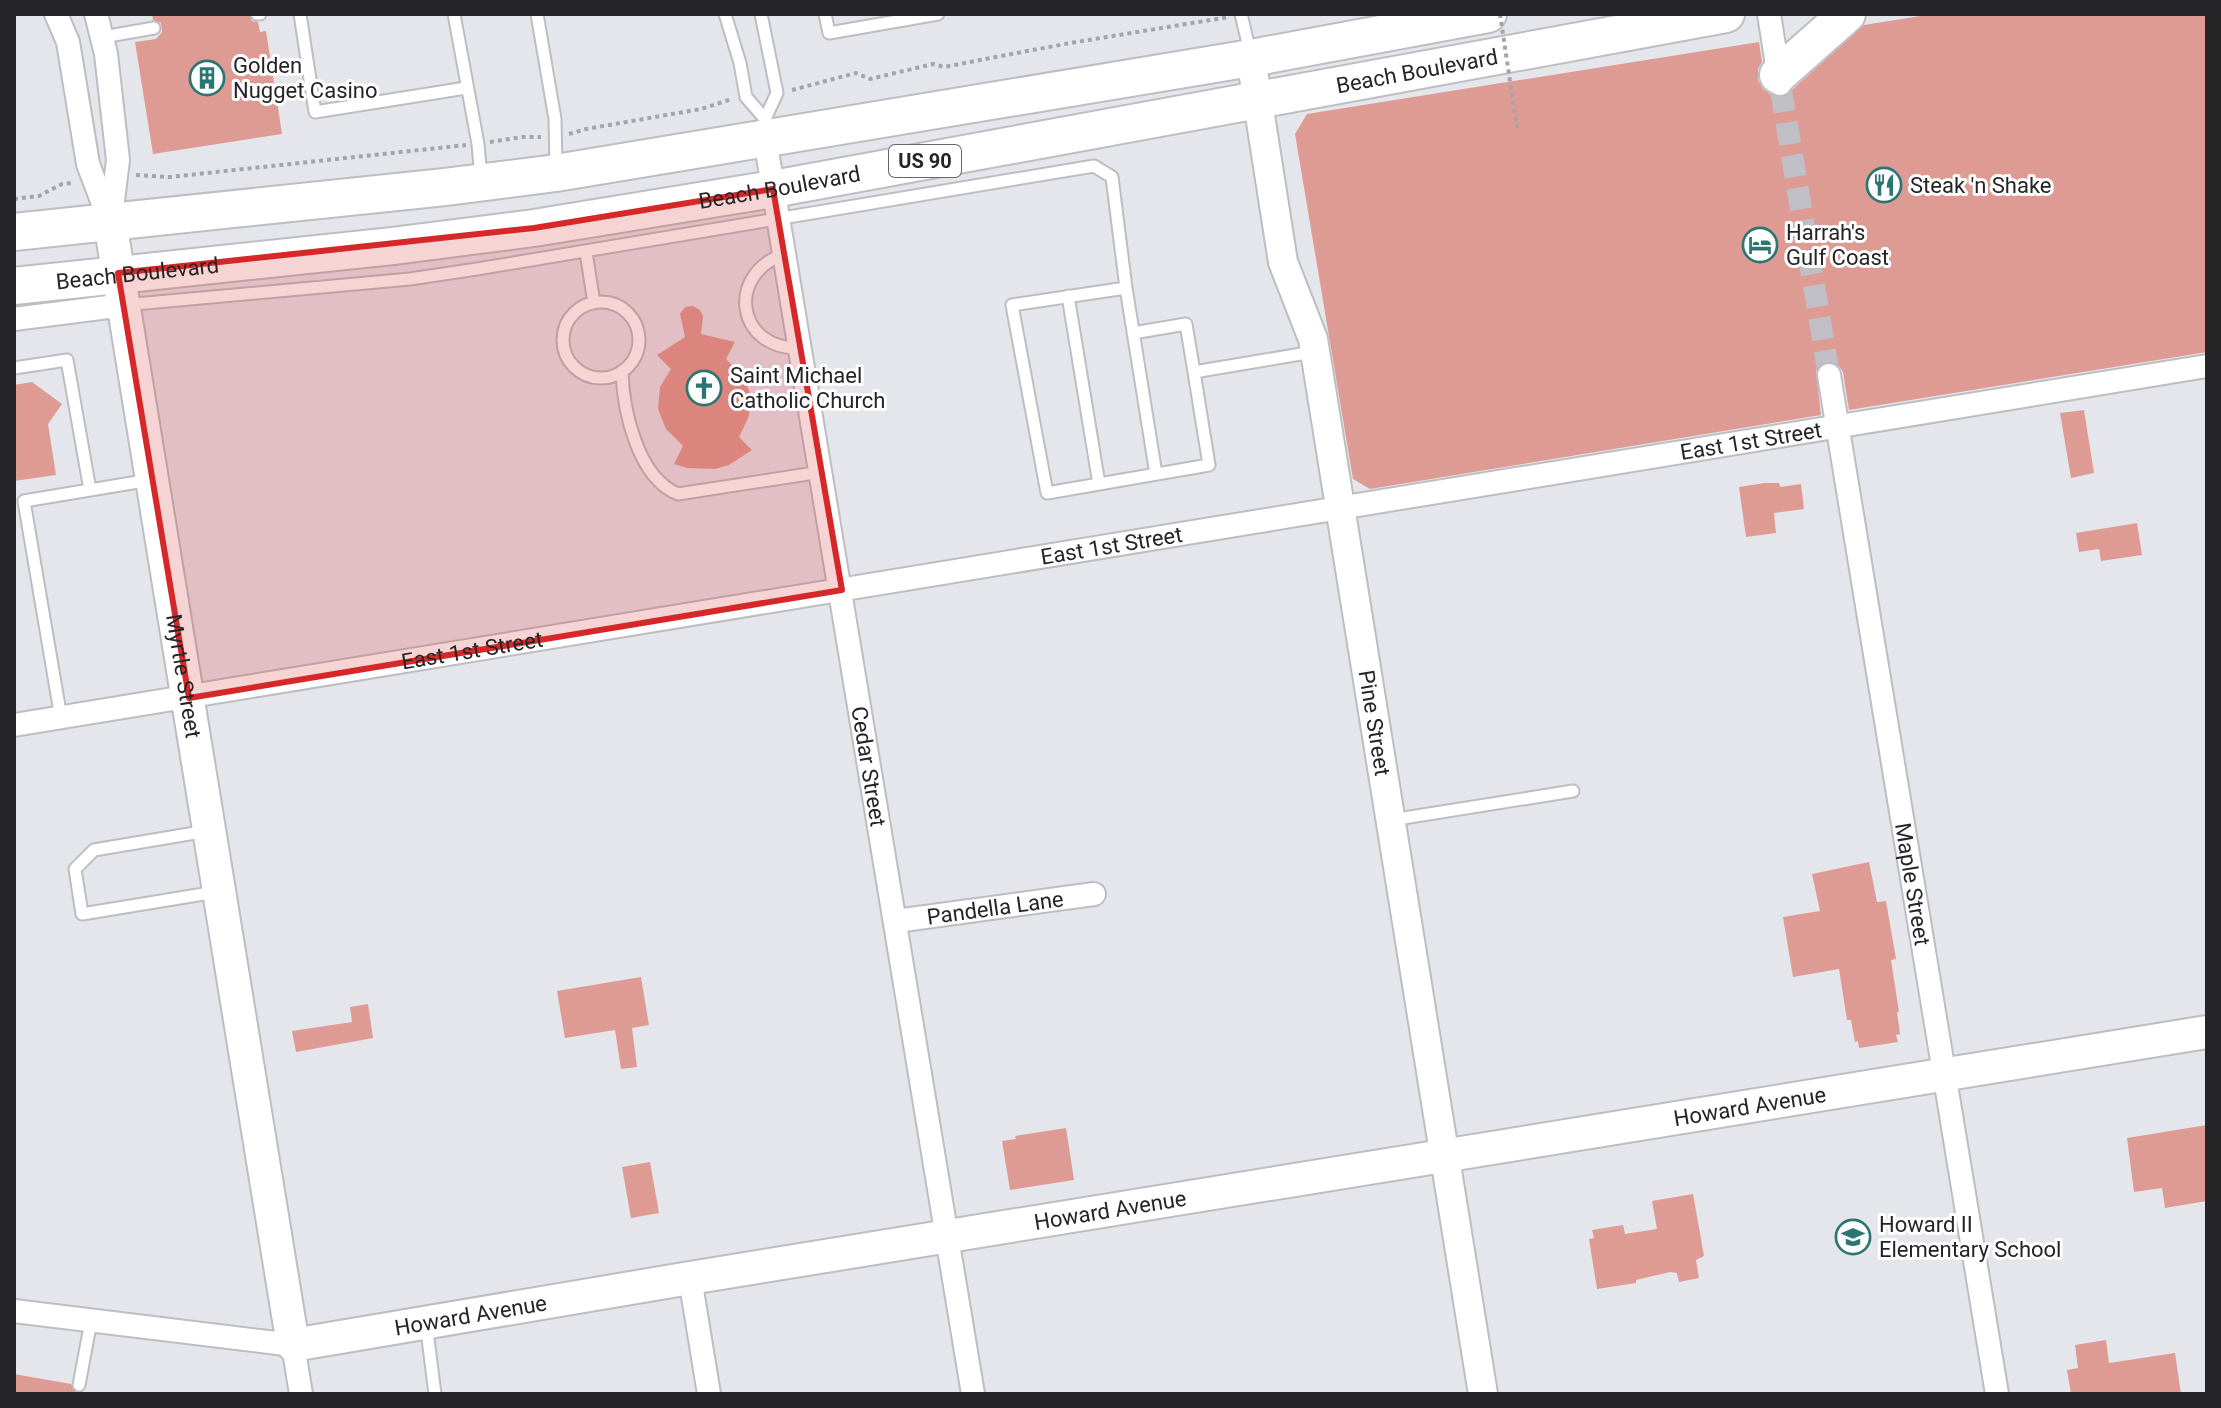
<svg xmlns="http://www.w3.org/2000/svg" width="2221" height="1408" font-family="Roboto,sans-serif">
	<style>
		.building { fill: #de9b94 }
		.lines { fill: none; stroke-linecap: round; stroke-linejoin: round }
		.minor-tunnel { stroke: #bfbfc5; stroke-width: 22; stroke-dasharray: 22 11; stroke-linecap: butt }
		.service-casing { stroke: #bebdc4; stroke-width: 15 }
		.minor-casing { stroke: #bebdc4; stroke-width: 26 }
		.tertiary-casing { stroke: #bebdc4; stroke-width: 32 }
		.secondary-casing { stroke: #bebdc4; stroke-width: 36 }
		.primary-casing { stroke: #bebdc4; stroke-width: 40 }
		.path { stroke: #a4a4a9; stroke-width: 4; stroke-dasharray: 4 4; stroke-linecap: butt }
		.service { stroke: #fff; stroke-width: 11 }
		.minor { stroke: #fff; stroke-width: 22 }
		.tertiary { stroke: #fff; stroke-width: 28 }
		.secondary { stroke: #fff; stroke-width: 32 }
		.primary { stroke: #fff; stroke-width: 36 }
		.path-bridge { stroke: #a4a4a9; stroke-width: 4; stroke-dasharray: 4 4; stroke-linecap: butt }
		.marked { fill: #d62828; fill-opacity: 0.2; stroke: #d62828; stroke-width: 6; stroke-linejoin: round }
		.labels { text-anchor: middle; stroke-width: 6; stroke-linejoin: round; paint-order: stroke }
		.shield { fill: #fff; stroke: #666668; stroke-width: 2 }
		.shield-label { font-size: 20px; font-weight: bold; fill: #252527 }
		.poi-label { font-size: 22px; fill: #252527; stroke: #fff; text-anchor: start }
		.street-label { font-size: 22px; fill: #252527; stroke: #fff }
	</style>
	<rect width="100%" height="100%" fill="#e5e5ec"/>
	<path class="building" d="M152 14H249L252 21 258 22 260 32 266 31 282 134 153 154 135 42 156 39 162 32 161 23 153 20Z
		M1933 14H2207V352L1849 410 1843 372 1839 366 1828 361 1820 365 1816 371 1821 415 1370 489 1353 479 1295 134 1307 114 1759 42 1762 62 1758 69V80L1763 89 1774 97 1783 98 1864 25Z
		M693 306 700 310 703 316 701 334 735 342 726 359 743 376 750 393 749 416 739 437 752 450 729 465 715 469 687 468 674 464 683 446 666 429 658 409 660 387 671 369 657 355 685 337 680 314 685 307Z
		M32 382 62 404 48 424 56 475 14 481V385Z
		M2084 410 2094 473 2071 478 2060 413Z
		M1765 483H1779L1780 487 1801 484 1804 509 1774 513 1776 533 1746 537 1739 487Z
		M2137 523 2142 555 2101 561 2099 549 2079 552 2076 533Z
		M1869 862 1877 902 1886 901 1896 959 1891 960 1899 1012H1897L1900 1034 1896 1035 1898 1042 1859 1048 1858 1041 1855 1042 1851 1020H1847L1839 969 1793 977 1783 917 1820 911 1812 874Z
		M641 977 649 1025 632 1028 637 1067 621 1069 615 1030 565 1038 557 991Z
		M368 1004 373 1038 296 1052 292 1031 352 1022 350 1007Z
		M2207 1125V1201L2165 1208 2162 1188 2134 1192 2127 1138Z
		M1066 1128 1074 1180 1010 1190 1002 1141 1016 1139 1015 1136Z
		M650 1162 659 1213 631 1218 622 1167Z
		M1693 1194 1704 1256 1696 1260 1699 1278 1679 1282 1677 1273 1670 1272 1636 1280V1283L1597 1289 1589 1239 1594 1238 1592 1230 1623 1225 1625 1234 1657 1229 1652 1201Z
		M2106 1340 2109 1363 2175 1353 2181 1394H2071L2067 1370 2078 1368 2075 1345Z
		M14 1374 71 1384 77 1394H14Z"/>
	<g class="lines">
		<path class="minor-tunnel" d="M1781 90 1829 375"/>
		<g class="service-casing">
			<path id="service" d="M257 14H260
				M300 14 315 112 466 88
				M454 14 478 144 481 179
				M537 14 555 119 556 168
				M725 14 740 63 746 97 765 119 777 93 761 14
				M825 14 829 33 938 14
				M1241 14 1250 52
				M103 37 154 28
				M586 252 594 303
				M784 254C725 275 737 350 800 348
				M1126 288 1156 474
				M1068 296 1099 484
				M563 340a38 38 0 1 1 76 0a38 38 0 1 1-76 0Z
				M124 305 410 279 477 269 1094 166 1112 177 1126 288 1012 305 1047 493 1209 465 1194 372 1313 352
				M1133 333 1186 324 1194 372
				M14 368 67 360 90 490
				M622 371C623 411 638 478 678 494L821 472
				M61 718 24 501 150 480
				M1391 820 1573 791
				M207 831 94 850 75 869 82 914 216 892
				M426 1323 435 1394
				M79 1385 91 1321"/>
		</g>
		<g class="minor-casing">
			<g id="minor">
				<path d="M56 14 68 42 88 164 110 222"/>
				<path d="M96 14 106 54 118 160 111 217"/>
				<path d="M1769 14 1780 84"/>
				<path id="s1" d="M765 139 973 1394"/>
				<path d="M14 319 124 305"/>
				<path id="s2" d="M1829 375 1997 1394"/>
				<path id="s3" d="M14 725 2207 366"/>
				<path id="s4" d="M896 921 1094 894"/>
				<path d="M690 1278 709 1394"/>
				<path d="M14 1311 293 1345 301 1394"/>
			</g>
		</g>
		<g class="tertiary-casing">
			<g id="tertiary">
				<path id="s5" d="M1251 58 1283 262 1313 339 1483 1394"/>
			</g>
		</g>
		<g class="secondary-casing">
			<g id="secondary">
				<path id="s6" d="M110 222 293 1345 690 1278 2207 1032"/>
			</g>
		</g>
		<g class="primary-casing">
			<g id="primary">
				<path d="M1778 75 1847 14"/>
				<path d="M14 232 445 187 556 173 1251 58 1488 14"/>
				<path id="s7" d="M14 286 393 246 534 228 773 189 1726 14"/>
			</g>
		</g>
		<path class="path" d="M792 90 856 73 870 79 933 64 944 67 1070 43 1229 17
			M569 134 586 129 701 109 732 99
			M490 142 522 137H541
			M136 175 170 177 466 145
			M14 199 39 196 62 184 72 183"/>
		<use href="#service" class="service"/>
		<use href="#minor" class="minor"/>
		<use href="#tertiary" class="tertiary"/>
		<use href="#secondary" class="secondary"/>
		<use href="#primary" class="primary"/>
		<path class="path-bridge" d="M1500 14 1517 128"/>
	</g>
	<path class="marked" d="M773 189 842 590 189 698 118 273 534 228Z"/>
	<defs>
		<g id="building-ring" transform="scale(1.8)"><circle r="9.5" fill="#fff" stroke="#2c7672" stroke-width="1.5"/><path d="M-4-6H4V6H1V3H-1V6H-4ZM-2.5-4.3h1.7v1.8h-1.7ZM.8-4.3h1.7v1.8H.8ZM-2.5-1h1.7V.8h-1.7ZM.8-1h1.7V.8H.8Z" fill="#2c7672"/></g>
		<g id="restaurant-ring" transform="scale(1.8)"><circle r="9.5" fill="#fff" stroke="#2c7672" stroke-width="1.5"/><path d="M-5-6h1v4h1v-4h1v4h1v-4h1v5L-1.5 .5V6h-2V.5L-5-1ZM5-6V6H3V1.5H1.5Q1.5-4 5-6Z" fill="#2c7672"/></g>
		<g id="hotel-ring" transform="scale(1.8)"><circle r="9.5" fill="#fff" stroke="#2c7672" stroke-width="1.5"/><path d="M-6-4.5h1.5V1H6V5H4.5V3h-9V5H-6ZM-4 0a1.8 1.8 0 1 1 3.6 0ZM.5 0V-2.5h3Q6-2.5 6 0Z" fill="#2c7672"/></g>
		<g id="church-ring" transform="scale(1.8)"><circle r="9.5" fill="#fff" stroke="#2c7672" stroke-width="1.5"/><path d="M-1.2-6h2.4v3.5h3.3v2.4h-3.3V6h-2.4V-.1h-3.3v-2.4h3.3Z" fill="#2c7672"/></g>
		<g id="school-ring" transform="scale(1.8)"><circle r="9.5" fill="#fff" stroke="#2c7672" stroke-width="1.5"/><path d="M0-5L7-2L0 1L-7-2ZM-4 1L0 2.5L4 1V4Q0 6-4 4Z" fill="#2c7672"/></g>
	</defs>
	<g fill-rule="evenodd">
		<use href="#building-ring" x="207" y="78"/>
		<use href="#restaurant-ring" x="1884" y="185"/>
		<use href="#hotel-ring" x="1760" y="245"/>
		<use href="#church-ring" x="704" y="388"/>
		<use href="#school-ring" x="1853" y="1237"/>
	</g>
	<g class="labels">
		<rect class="shield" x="889" y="145" width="72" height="32" rx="6"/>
		<g class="shield-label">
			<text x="925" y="168">US 90</text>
		</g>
		<g class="poi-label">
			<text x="233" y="73">Golden<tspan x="233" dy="25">Nugget Casino</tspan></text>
			<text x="1910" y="193">Steak 'n Shake</text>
			<text x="1786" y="240">Harrah's<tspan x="1786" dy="25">Gulf Coast</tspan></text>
			<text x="730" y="383">Saint Michael<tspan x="730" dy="25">Catholic Church</tspan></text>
			<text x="1879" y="1232">Howard II<tspan x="1879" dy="25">Elementary School</tspan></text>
		</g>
		<g class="street-label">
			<text dy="8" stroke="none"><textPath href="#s7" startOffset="1420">Beach Boulevard</textPath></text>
			<text dy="8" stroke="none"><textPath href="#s7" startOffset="772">Beach Boulevard</textPath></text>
			<text dy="8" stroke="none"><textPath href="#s7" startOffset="124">Beach Boulevard</textPath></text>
			<text dy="8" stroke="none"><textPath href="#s3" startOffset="1760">East 1st Street</textPath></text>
			<text dy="8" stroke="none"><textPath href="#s3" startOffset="1112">East 1st Street</textPath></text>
			<text dy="8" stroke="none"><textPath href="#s3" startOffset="464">East 1st Street</textPath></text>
			<text dy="8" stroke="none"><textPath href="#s6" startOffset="460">Myrtle Street</textPath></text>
			<text dy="8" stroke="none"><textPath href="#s5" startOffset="678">Pine Street</textPath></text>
			<text dy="8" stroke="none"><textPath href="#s1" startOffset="636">Cedar Street</textPath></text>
			<text dy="8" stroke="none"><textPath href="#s2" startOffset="516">Maple Street</textPath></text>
			<text dy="8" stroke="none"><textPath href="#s4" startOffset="100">Pandella Lane</textPath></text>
			<text dy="8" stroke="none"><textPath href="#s6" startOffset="2614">Howard Avenue</textPath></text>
			<text dy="8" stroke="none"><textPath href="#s6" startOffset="1966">Howard Avenue</textPath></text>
			<text dy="8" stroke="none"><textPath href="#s6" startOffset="1318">Howard Avenue</textPath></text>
		</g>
	</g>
	<rect width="2221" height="1408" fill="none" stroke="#252527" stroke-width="32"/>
</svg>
